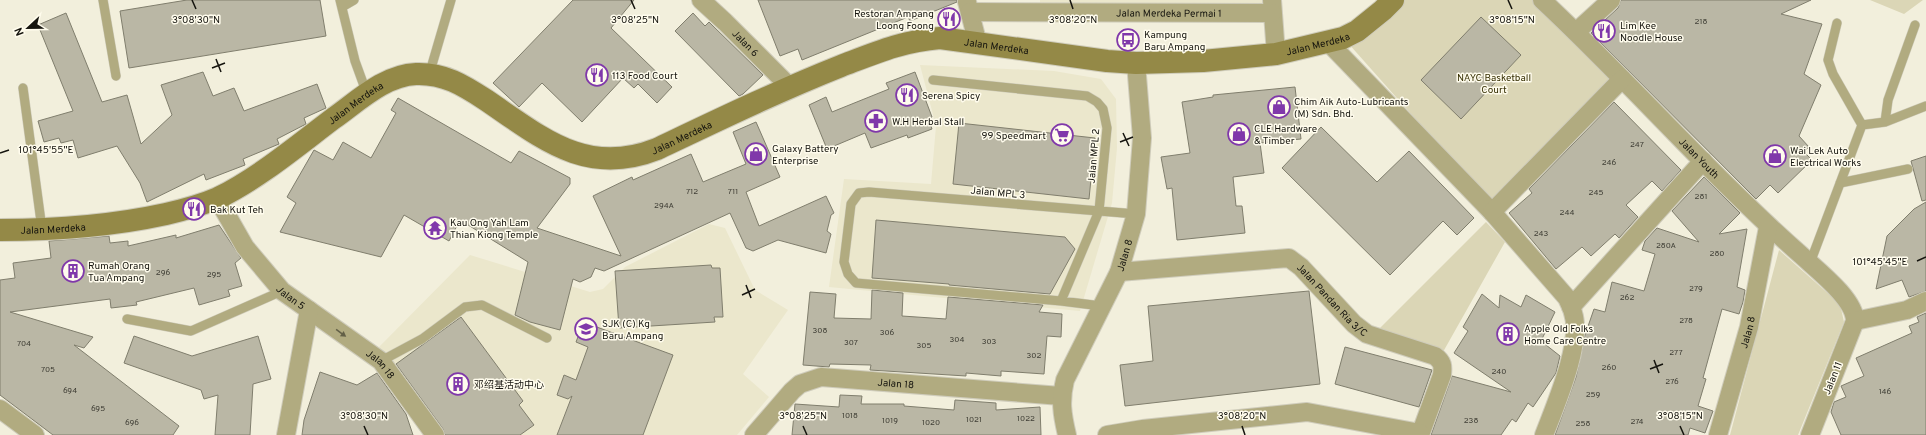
<svg xmlns="http://www.w3.org/2000/svg" width="1926" height="435" font-family="Overpass,'Noto Sans SC',sans-serif">
	<style>
		.built { fill: #ebe7cc }
		.green { fill: #dbd6b6 }
		.building { fill: #bab7a5; stroke: #807e6d }
		.lines { fill: none; stroke-linecap: round; stroke-linejoin: round }
		.lane-casing { stroke: #cfccbb; stroke-width: 10 }
		.street-casing { stroke: #cfccbb; stroke-width: 20 }
		.secondary-casing { stroke: #cfccbb; stroke-width: 24 }
		.lane { stroke: #b1ab80; stroke-width: 9 }
		.street { stroke: #b1ab80; stroke-width: 18 }
		.secondary { stroke: #948947; stroke-width: 22 }
		.oneway { fill: #636047 }
		.ticks { fill: none; stroke: #15140e; stroke-width: 1.5 }
		.labels { text-anchor: middle; stroke-width: 3; stroke-linejoin: round; paint-order: stroke }
		.number-label { font-size: 8px; fill: #3e3d34 }
		.poi-label { font-size: 10px; fill: #15140e; stroke: #fffced; text-anchor: start }
		.street-label { font-size: 10px; fill: #15140e; stroke: #fffced }
		.park-label { font-size: 10px; fill: #362f03; stroke: #fffced }
		.ticks-label { font-size: 10px; text-anchor: middle; fill: #15140e; stroke: #fffced; stroke-width: 3; stroke-linejoin: round; paint-order: stroke }
	</style>
	<rect width="100%" height="100%" fill="#f2efdc"/>
	<path class="built" d="M1040 0H1265V7L1040 5Z
		M920 65 1054 71 1101 79 1116 99 1117 148 1112 203 1080 311 829 287 844 179 931 184 936 126Z
		M709 224 725 228 755 290 788 310 743 374 769 397 737 435H443L379 347 470 255 590 292 603 289 625 267Z"/>
	<path class="green" d="M1400 0H1532L1570 33 1614 77 1491 204 1348 43Z
		M1870 0H1923L1904 14Z
		M1486 222 1505 242 1443 352 1375 333Z
		M1779 250 1840 304 1844 322 1798 435H1730Z"/>
	<path class="building" d="M187 0H320L326 36 129 68 120 11Z
		M573 0H634L611 28 672 87 657 103 638 84 634 88 623 78 582 122 542 83 519 107 493 83Z
		M758 0H957V2L910 21 908 17 802 60 798 49 780 56Z
		M1621 0H1811L1781 14 1822 24 1804 74 1821 85 1799 136 1809 147 1804 152 1812 160 1778 193 1770 185 1756 199 1591 33 1618 8Z
		M66 13 102 102 127 95 141 144 172 115 161 85 203 72 213 96 234 88 244 111 317 84 326 108 304 118 306 124 277 139 279 144 243 159 245 165 206 180 204 174 147 202 140 183 117 146 78 158 73 140 61 143 59 138 44 142 38 121 73 111 38 25Z
		M693 13 705 26 709 22 763 75 743 94 739 96 675 31Z
		M1481 17 1521 55 1461 119 1421 80Z
		M915 72 932 117 928 118 932 129 908 138 907 135 871 148 865 133 827 149 809 105 826 97 832 112 889 89 886 83Z
		M1295 87 1301 139 1260 143 1264 173 1233 177 1236 206H1242L1245 233 1177 240 1172 188 1167 189 1161 157 1190 153 1182 102 1213 97V95Z
		M398 98 511 163 519 151 570 178V184L537 228 621 256 593 196 632 177 633 180 691 154 703 182 746 164 733 132 756 122 780 177 746 192 759 226 826 196 834 213 831 215 827 231 831 234 826 253 778 240 753 251 746 248 730 213 604 271 595 268 591 277 580 282 573 279 560 330 530 322 515 315 528 262 460 220 449 241 404 215 381 257 280 232 296 203 287 197 314 150 333 160 343 142 371 158 396 113 391 110Z
		M1614 102 1681 170 1662 191 1652 181 1626 205 1638 217 1619 238 1615 234 1591 256 1582 247 1556 269 1509 213 1532 193 1529 189Z
		M959 123 1095 138 1089 199 953 184Z
		M1321 127 1377 182 1409 151 1474 218 1457 235 1443 221 1390 275 1282 168Z
		M1926 156V200L1922 201 1911 161Z
		M1704 177 1740 213 1719 234 1747 229 1737 287 1745 290 1743 302 1739 314 1722 309 1703 378 1706 379 1698 406 1713 411 1705 433 1690 428 1688 435H1555L1576 377 1585 335 1594 309 1605 312 1612 282 1644 291 1655 254 1642 250 1645 241 1657 228 1699 242 1672 211Z
		M1926 202V291L1909 297 1902 280 1876 289 1887 236 1914 209Z
		M876 220 1065 237 1075 249 1050 294 949 285V284L872 278Z
		M219 225 241 258 235 263 242 286 228 290 230 296 199 305 194 288 136 302 137 305 111 308 110 299 10 312 93 337 84 348 74 345 179 426 173 435H53L0 395V280L15 278 13 263 51 258 49 241 109 236 110 243 128 241V246L176 235V238Z
		M711 265 712 268H720L723 317H714L715 322 619 328 615 271Z
		M872 290 903 293 902 316 946 319 948 297 1043 305 1039 312 1062 314 1061 337 1047 336 1044 374 1001 371V376L966 373V376L870 370 871 365 830 364 829 367 803 365 810 292 836 294 834 318 871 319Z
		M1309 291 1320 384 1125 406 1120 365 1153 361 1148 306Z
		M1482 294 1499 308 1500 295 1521 307 1526 295 1555 312 1541 341 1560 356 1556 373 1533 407 1528 403 1516 422 1512 419 1501 435H1431L1452 376 1511 392 1454 353 1468 331 1463 327Z
		M1926 313V435H1841L1831 412 1834 402 1846 397 1841 386 1864 376 1856 358 1912 333 1909 326 1919 322 1917 317Z
		M461 317 523 401 519 405 534 425 520 435H445L443 429 396 364Z
		M594 326 673 355 643 435H557L572 396 568 399 557 395 564 375 576 380 588 347 576 342 581 329 592 333Z
		M134 336 192 356 258 336 271 379 253 384 250 435H215L218 395 204 399 201 390 124 363Z
		M1345 347 1432 370 1419 407 1335 384Z
		M320 372 357 385 377 373 406 414 413 435H302L304 420Z
		M840 395 862 396 861 404H904V406L954 410 955 400 996 403V410L1040 407 1041 435H792L795 404 839 407Z"/>
	<g class="lines">
		<g class="lane-casing">
			<path id="lane" d="M103 0 116 76
				M340 0 355 61 367 94
				M342 7 354 0
				M1837 23 1828 60 1833 74 1862 125
				M429 75 451 0
				M933 80 1087 96 1097 102 1103 109 1107 128 1099 211 1061 301
				M23 88 42 229
				M1885 122 1888 100 1915 25
				M1840 183 1908 169
				M1810 263 1862 125 1885 122 1926 106
				M1101 306 1061 301 856 283 848 274 844 262 851 204 859 193 869 192 1136 214
				M127 319 191 331 282 291
				M381 361 422 339 465 307 482 305 547 338"/>
		</g>
		<g class="street-casing">
			<g id="street">
				<path id="s1" d="M701 0 725 22 789 86"/>
				<path d="M1272 0 1276 54"/>
				<path id="s2" d="M1542 0C1631 83 1710 175 1801 255 1817 270 1855 299 1855 321L1810 435"/>
				<path d="M967 2 978 44"/>
				<path id="s3" d="M970 12 1272 13"/>
				<path d="M1576 32 1611 0"/>
				<path d="M1329 43 1492 212 1567 298C1569 303 1572 308 1573 313 1583 342 1555 406 1544 435"/>
				<path id="s4" d="M217 198 245 247 282 291 381 361 435 435"/>
				<path d="M1492 212 1622 79"/>
				<path id="s5" d="M1119 272 1289 258 1301 267 1354 324 1367 334 1435 356C1443 362 1443 366 1442 375L1420 435"/>
				<path d="M1571 307 1703 161"/>
				<path d="M1855 321 1907 310 1926 301"/>
				<path d="M0 409 35 435"/>
				<path d="M286 435 309 310"/>
				<path id="s6" d="M754 435 792 391 800 384 821 377 1061 396"/>
				<path id="s7" d="M1067 435C1062 414 1060 401 1065 380L1119 272 1136 214 1142 138 1136 63"/>
				<path d="M1107 435 1143 429 1307 412 1420 433"/>
				<path id="s8" d="M1718 435 1749 327 1768 227"/>
			</g>
		</g>
		<g class="secondary-casing">
			<g id="secondary">
				<path id="s9" d="M0 230C56 230 111 226 166 214 183 210 202 205 218 198 259 178 298 145 334 118 358 101 385 75 416 74 444 73 463 85 486 100 542 138 586 177 657 149 718 120 778 91 841 66 875 53 902 41 940 38L1107 61 1136 63 1203 61 1276 54 1343 38 1357 31 1383 10 1393 0"/>
			</g>
		</g>
		<use href="#lane" class="lane"/>
		<use href="#street" class="street"/>
		<use href="#secondary" class="secondary"/>
	</g>
	<defs><path id="oneway-solid" d="M-6-.8H1V-3.2L6.5 0L1 3.2V.8H-6Z"/></defs>
	<use class="oneway" href="#oneway-solid" transform="translate(341 333) rotate(36)"/>
	<path class="ticks" d="M192 0 196 9M631 0 635 9M1070 0 1073 9M1508 0 1512 9M216 59 221 72M212 68 225 63M1123 133 1129 146M1120 142 1133 137M0 153 9 150M1917 261 1926 257M746 285 751 298M742 295 755 289M1654 360 1659 373M1650 369 1663 364M364 426 368 435M803 426 807 435M1242 426 1245 435M1680 426 1684 435"/>
	<defs>
		<g id="restaurant-ring" transform="scale(1.15)"><circle r="9.5" fill="#fffced" stroke="#8038aa" stroke-width="1.5"/><path d="M-5-6h1v4h1v-4h1v4h1v-4h1v5L-1.5 .5V6h-2V.5L-5-1ZM5-6V6H3V1.5H1.5Q1.5-4 5-6Z" fill="#8038aa"/></g>
		<g id="bus-ring" transform="scale(1.15)"><circle r="9.5" fill="#fffced" stroke="#8038aa" stroke-width="1.5"/><path d="M-5-6H5V4H4V6H2V4H-2V6H-4V4H-5ZM-3.5-4V0h7V-4ZM-3.5 1.2v1.5H-2V1.2ZM2 1.2v1.5H3.5V1.2Z" fill="#8038aa"/></g>
		<g id="shop-ring" transform="scale(1.15)"><circle r="9.5" fill="#fffced" stroke="#8038aa" stroke-width="1.5"/><path d="M-5-2.5h2.3a2.7 3.5 0 0 1 5.4 0H5L5.5 6h-11ZM-1.5-2.5h3a1.5 2.3 0 0 0-3 0Z" fill="#8038aa"/></g>
		<g id="pharmacy-ring" transform="scale(1.15)"><circle r="9.5" fill="#fffced" stroke="#8038aa" stroke-width="1.5"/><path d="M-2-6h4v4h4v4h-4v4h-4v-4h-4v-4h4Z" fill="#8038aa"/></g>
		<g id="supermarket-ring" transform="scale(1.15)"><circle r="9.5" fill="#fffced" stroke="#8038aa" stroke-width="1.5"/><path d="M-6-5.5h2.5l.6 2H6L4.5 2H-2.5L-4.4-4H-6ZM-1.5 3.2a1.3 1.3 0 1 0 .1 0ZM3 3.2a1.3 1.3 0 1 0 .1 0Z" fill="#8038aa"/></g>
		<g id="temple-ring" transform="scale(1.15)"><circle r="9.5" fill="#fffced" stroke="#8038aa" stroke-width="1.5"/><path d="M0-6L5-2H3V0L6.5 2.5H4V6H1.5V3h-3V6H-4V2.5H-6.5L-3 0V-2H-5Z" fill="#8038aa"/></g>
		<g id="building-ring" transform="scale(1.15)"><circle r="9.5" fill="#fffced" stroke="#8038aa" stroke-width="1.5"/><path d="M-4-6H4V6H1V3H-1V6H-4ZM-2.5-4.3h1.7v1.8h-1.7ZM.8-4.3h1.7v1.8H.8ZM-2.5-1h1.7V.8h-1.7ZM.8-1h1.7V.8H.8Z" fill="#8038aa"/></g>
		<g id="school-ring" transform="scale(1.15)"><circle r="9.5" fill="#fffced" stroke="#8038aa" stroke-width="1.5"/><path d="M0-5L7-2L0 1L-7-2ZM-4 1L0 2.5L4 1V4Q0 6-4 4Z" fill="#8038aa"/></g>
	</defs>
	<g fill-rule="evenodd">
		<use href="#restaurant-ring" x="949" y="19"/>
		<use href="#restaurant-ring" x="1604" y="31"/>
		<use href="#bus-ring" x="1128" y="40"/>
		<use href="#restaurant-ring" x="597" y="75"/>
		<use href="#restaurant-ring" x="907" y="95"/>
		<use href="#shop-ring" x="1279" y="107"/>
		<use href="#pharmacy-ring" x="876" y="121"/>
		<use href="#shop-ring" x="1239" y="134"/>
		<use href="#supermarket-ring" x="1062" y="135"/>
		<use href="#shop-ring" x="756" y="154"/>
		<use href="#shop-ring" x="1775" y="156"/>
		<use href="#restaurant-ring" x="194" y="209"/>
		<use href="#temple-ring" x="435" y="228"/>
		<use href="#building-ring" x="73" y="271"/>
		<use href="#school-ring" x="586" y="329"/>
		<use href="#building-ring" x="1508" y="334"/>
		<use href="#building-ring" x="458" y="384"/>
	</g>
	<g class="labels">
		<g class="number-label">
			<text x="1701" y="24">218</text>
			<text x="1637" y="147">247</text>
			<text x="1609" y="165">246</text>
			<text x="692" y="194">712</text>
			<text x="733" y="194">711</text>
			<text x="1596" y="195">245</text>
			<text x="1701" y="199">281</text>
			<text x="664" y="208">294A</text>
			<text x="1567" y="215">244</text>
			<text x="1541" y="236">243</text>
			<text x="1666" y="248">280A</text>
			<text x="1717" y="256">280</text>
			<text x="163" y="275">296</text>
			<text x="214" y="277">295</text>
			<text x="1696" y="291">279</text>
			<text x="1627" y="300">262</text>
			<text x="1686" y="323">278</text>
			<text x="820" y="333">308</text>
			<text x="887" y="335">306</text>
			<text x="957" y="342">304</text>
			<text x="989" y="344">303</text>
			<text x="851" y="345">307</text>
			<text x="24" y="346">704</text>
			<text x="924" y="348">305</text>
			<text x="1676" y="355">277</text>
			<text x="1034" y="358">302</text>
			<text x="1609" y="370">260</text>
			<text x="48" y="372">705</text>
			<text x="1499" y="374">240</text>
			<text x="1672" y="384">276</text>
			<text x="70" y="393">694</text>
			<text x="1885" y="394">146</text>
			<text x="1593" y="397">259</text>
			<text x="98" y="411">695</text>
			<text x="850" y="418">1018</text>
			<text x="1026" y="421">1022</text>
			<text x="974" y="422">1021</text>
			<text x="890" y="423">1019</text>
			<text x="1471" y="423">238</text>
			<text x="1637" y="424">274</text>
			<text x="132" y="425">696</text>
			<text x="931" y="425">1020</text>
			<text x="1583" y="426">258</text>
		</g>
		<g class="poi-label">
			<text x="934" y="17" text-anchor="end">Restoran Ampang<tspan x="934" dy="12">Loong Foong</tspan></text>
			<text x="1620" y="29">Lim Kee<tspan x="1620" dy="12">Noodle House</tspan></text>
			<text x="1144" y="38">Kampung<tspan x="1144" dy="12">Baru Ampang</tspan></text>
			<text x="612" y="79">113 Food Court</text>
			<text x="922" y="99">Serena Spicy</text>
			<text x="1294" y="105">Chim Aik Auto-Lubricants<tspan x="1294" dy="12">(M) Sdn. Bhd.</tspan></text>
			<text x="892" y="125">W.H Herbal Stall</text>
			<text x="1254" y="132">CLE Hardware<tspan x="1254" dy="12">&amp; Timber</tspan></text>
			<text x="1046" y="139" text-anchor="end">99 Speedmart</text>
			<text x="772" y="152">Galaxy Battery<tspan x="772" dy="12">Enterprise</tspan></text>
			<text x="1790" y="154">Wai Lek Auto<tspan x="1790" dy="12">Electrical Works</tspan></text>
			<text x="210" y="213">Bak Kut Teh</text>
			<text x="450" y="226">Kau Ong Yah Lam<tspan x="450" dy="12">Thian Kiong Temple</tspan></text>
			<text x="88" y="269">Rumah Orang<tspan x="88" dy="12">Tua Ampang</tspan></text>
			<text x="602" y="327">SJK (C) Kg<tspan x="602" dy="12">Baru Ampang</tspan></text>
			<text x="1524" y="332">Apple Old Folks<tspan x="1524" dy="12">Home Care Centre</tspan></text>
			<text x="474" y="388">邓绍基活动中心</text>
		</g>
		<g class="street-label">
			<text dy="4" stroke="none"><textPath href="#s3" startOffset="199">Jalan Merdeka Permai 1</textPath></text>
			<text dy="4" stroke="none"><textPath href="#s1" startOffset="62">Jalan 6</textPath></text>
			<text dy="4" stroke="none"><textPath href="#s9" startOffset="1407">Jalan Merdeka</textPath></text>
			<text dy="4" stroke="none"><textPath href="#s9" startOffset="1083">Jalan Merdeka</textPath></text>
			<text dy="4" stroke="none"><textPath href="#s9" startOffset="389">Jalan Merdeka</textPath></text>
			<text dy="4" stroke="none"><textPath href="#s9" startOffset="748">Jalan Merdeka</textPath></text>
			<text transform="translate(1093 156) rotate(-85)" y="4">Jalan MPL 2</text>
			<text dy="4" stroke="none"><textPath href="#s2" startOffset="223">Jalan Youth</textPath></text>
			<text transform="translate(998 192) rotate(5)" y="4">Jalan MPL 3</text>
			<text dy="4" stroke="none"><textPath href="#s9" startOffset="53">Jalan Merdeka</textPath></text>
			<text dy="4" stroke="none"><textPath href="#s7" startOffset="194">Jalan 8</textPath></text>
			<text dy="4" stroke="none"><textPath href="#s4" startOffset="125">Jalan 5</textPath></text>
			<text dy="4" stroke="none"><textPath href="#s5" startOffset="231">Jalan Pandan Ria 3/C</textPath></text>
			<text dy="4" stroke="none"><textPath href="#s8" startOffset="107">Jalan 8</textPath></text>
			<text dy="4" stroke="none"><textPath href="#s4" startOffset="237">Jalan 18</textPath></text>
			<text transform="translate(1832 378) rotate(-68)" y="4">Jalan 11</text>
			<text dy="4" stroke="none"><textPath href="#s6" startOffset="166">Jalan 18</textPath></text>
		</g>
		<g class="park-label">
			<text x="1494" y="81">NAYC Basketball<tspan x="1494" dy="12">Court</tspan></text>
		</g>
	</g>
	<g class="ticks-label">
		<text x="196" y="23">3°08'30"N</text>
		<text x="635" y="23">3°08'25"N</text>
		<text x="1073" y="23">3°08'20"N</text>
		<text x="1512" y="23">3°08'15"N</text>
		<text x="46" y="153">101°45'55"E</text>
		<text x="1880" y="265">101°45'45"E</text>
		<text x="364" y="419">3°08'30"N</text>
		<text x="803" y="419">3°08'25"N</text>
		<text x="1242" y="419">3°08'20"N</text>
		<text x="1680" y="419">3°08'15"N</text>
	</g>
	<g transform="translate(28 28) rotate(248)" stroke="#fffced" stroke-width="3" paint-order="stroke">
	<path d="M0-3L7 15L0 10L-7 15Z" fill="#15140e"/>
	<text y="-6" font-size="11" font-weight="bold" text-anchor="middle" fill="#15140e">N</text>
	</g>
</svg>
